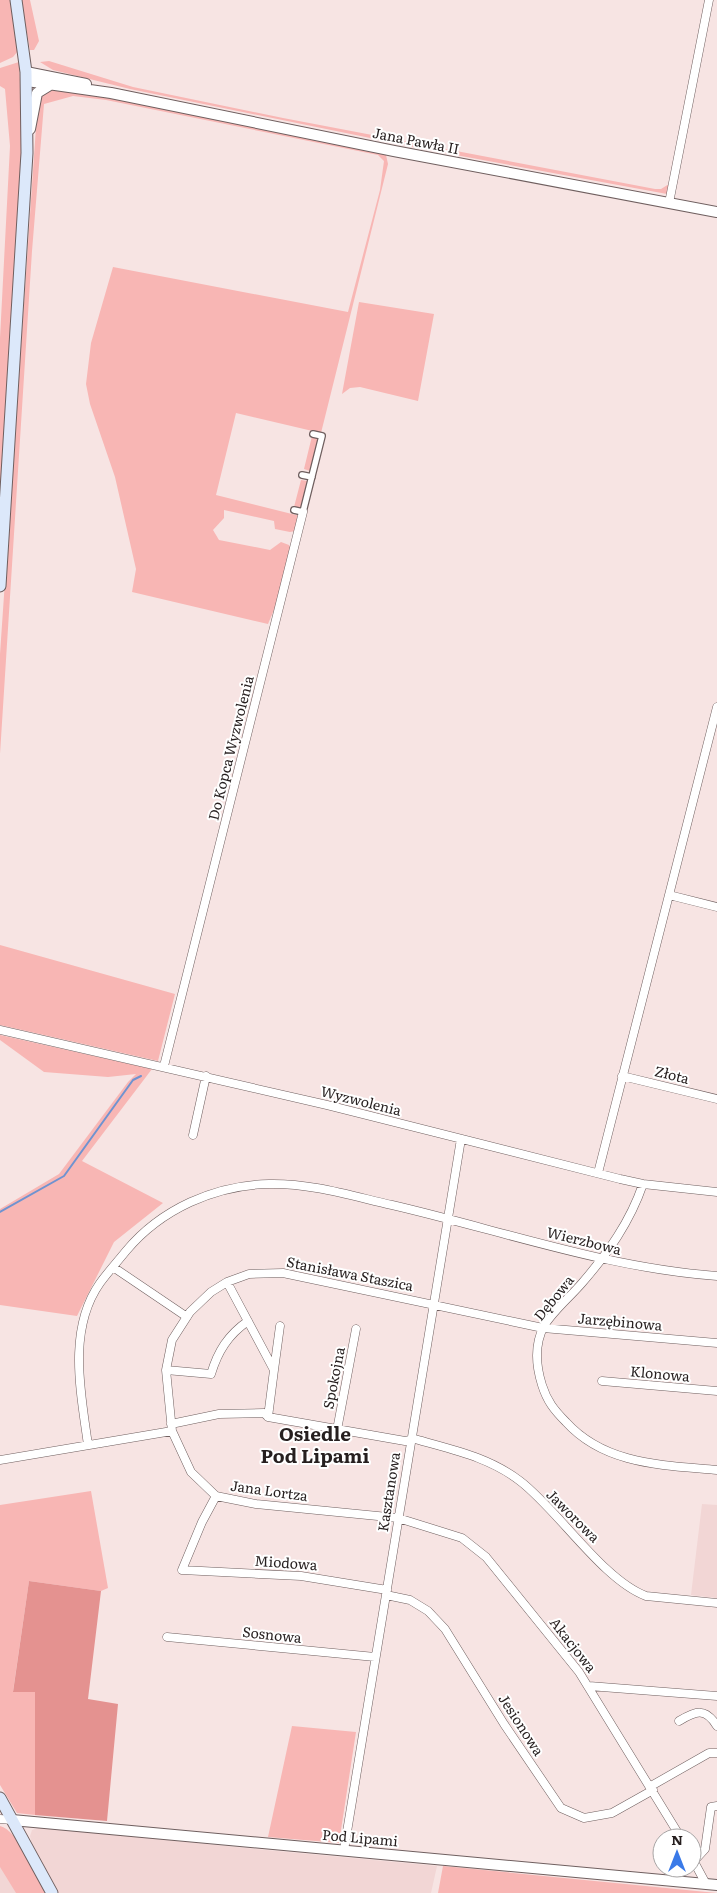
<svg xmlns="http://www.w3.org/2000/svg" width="717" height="1893" font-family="Literata,serif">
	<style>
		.built { fill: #f2d6d5 }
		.green { fill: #f8b6b4 }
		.forest { fill: #e49290 }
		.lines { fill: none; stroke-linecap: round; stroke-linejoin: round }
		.stream { stroke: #6f93d0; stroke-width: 2 }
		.pedestrian-casing { stroke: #6f5f5f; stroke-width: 8 }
		.minor-casing { stroke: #6f5f5f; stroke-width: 9 }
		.tertiary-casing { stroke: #6f5f5f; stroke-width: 12 }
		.secondary-casing { stroke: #6f5f5f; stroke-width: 13 }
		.pedestrian { stroke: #fff; stroke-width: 5.5 }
		.minor { stroke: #fff; stroke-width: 8 }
		.tertiary { stroke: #fff; stroke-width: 10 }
		.secondary { stroke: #dce8fa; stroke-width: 11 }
		.labels { text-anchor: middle; stroke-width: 4; stroke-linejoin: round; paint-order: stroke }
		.street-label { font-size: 14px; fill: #261f1f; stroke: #fff }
		.district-label { font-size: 19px; font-weight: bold; fill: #261f1f; stroke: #fff }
	</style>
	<rect width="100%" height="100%" fill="#f7e4e3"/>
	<path class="built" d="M702 1504 717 1505V1598L691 1595Z
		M41 1827 255 1849 437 1866 431 1893H59L32 1845 30 1836 32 1830Z
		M0 1864 19 1893H0Z"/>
	<path class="green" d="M0 0H10L18 51 13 57 0 63Z
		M21 0H30L39 41 34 50H30Z
		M49 61 133 87 283 118 655 189H661L669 184 667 194 434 151 130 89 53 70 40 62Z
		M19 62 21 97V175L0 517V338L10 146 5 89 0 86V68Z
		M50 89 96 95 380 152 386 155 388 164 321 433 236 413 216 495 300 516 295 531 290 532 275 529 274 521 224 510V518L213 530 219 540 270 550 281 542 289 545 291 549 276 605 268 624 132 592 136 569 115 477 90 404 86 384 91 343 113 267 348 312 380 190 384 161 378 155 106 100 73 96 44 104 32 251 0 754V654L38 98Z
		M359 302 434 314 418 401 360 387 350 388 342 394Z
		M312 436 319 438 310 471 304 469Z
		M301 480 308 481 301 508 294 507Z
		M0 945 175 994 158 1061 0 1025Z
		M0 1035 152 1069 82 1161 163 1203 114 1242 77 1316 0 1305V1209L59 1174 128 1082 136 1074 108 1077 44 1072 0 1040Z
		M91 1491 108 1588 101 1591 29 1581 13 1691 35 1692V1815L17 1813 0 1785V1505Z
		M292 1726 356 1732 339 1843 268 1837Z
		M0 1826C18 1830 37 1876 47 1893H16L0 1867Z
		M443 1866 717 1893H438Z"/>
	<path class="forest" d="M29 1581 101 1591 88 1699 118 1704 107 1821 35 1815V1692H13Z"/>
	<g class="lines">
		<path class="stream" d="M0 1212 64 1176 133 1080 141 1076"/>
		<g class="pedestrian-casing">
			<path id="pedestrian" d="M302 475 312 477
				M294 510 303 512 322 436 313 434"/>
		</g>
		<g class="minor-casing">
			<path id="minor" d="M669 203 709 0
				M669 895 717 907
				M0 1030 327 1105 620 1179 643 1184 717 1192
				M164 1066 303 512
				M622 1076 717 1099
				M193 1135 206 1076
				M598 1173 717 707
				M643 1184C630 1222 608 1253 582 1283 570 1297 553 1311 544 1326 534 1345 536 1366 542 1385 547 1401 554 1410 566 1422 605 1465 663 1465 717 1470
				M113 1267 187 1317
				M227 1282 274 1370 268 1417
				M166 1370 211 1374C218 1351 228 1335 248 1321
				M274 1370 280 1326
				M602 1381 717 1391
				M171 1424 219 1414 264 1413 268 1417 405 1441 415 1439C453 1450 489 1457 520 1481 558 1510 603 1580 646 1596L717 1603
				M337 1430 356 1329
				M88 1445C81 1393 67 1330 100 1283 108 1272 118 1261 126 1251 161 1209 215 1185 269 1184 311 1183 352 1196 392 1205 500 1230 606 1268 717 1276
				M0 1460 172 1431
				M216 1496 202 1522 182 1570 301 1576 387 1590
				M386 1595 410 1600 428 1611 445 1629 504 1724 561 1808 584 1818 612 1813 653 1790
				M167 1637 375 1657
				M589 1686 717 1696
				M679 1721C696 1711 705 1707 717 1726
				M651 1786 709 1753H717
				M0 1819 12 1820
				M681 1838 579 1672 486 1557 462 1538 398 1518 256 1504 216 1496 191 1472 172 1431 166 1370 172 1340 190 1312 211 1292 227 1282 249 1274 283 1273 543 1328 717 1343
				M344 1850 461 1139
				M692 1858 706 1884
				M694 1861 705 1849 711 1807 717 1806"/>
		</g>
		<g class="tertiary-casing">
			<path id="tertiary" d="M26 72 86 84
				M27 81 111 93 394 151 717 212
				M30 129 37 93 50 85
				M12 1820 717 1885"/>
		</g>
		<g class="secondary-casing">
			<path id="secondary" d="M0 586 27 153 26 72 16 0
				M0 1798 52 1893"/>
		</g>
		<use href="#pedestrian" class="pedestrian"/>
		<use href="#minor" class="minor"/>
		<use href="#tertiary" class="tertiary"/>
		<use href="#secondary" class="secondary"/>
	</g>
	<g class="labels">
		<g class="street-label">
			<text transform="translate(416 141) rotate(11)" y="5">Jana Pawła II</text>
			<text transform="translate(231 748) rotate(-76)" y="5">Do Kopca Wyzwolenia</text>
			<text transform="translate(672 1075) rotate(14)" y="5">Złota</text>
			<text transform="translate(361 1101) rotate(14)" y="5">Wyzwolenia</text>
			<text transform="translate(584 1241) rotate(14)" y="5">Wierzbowa</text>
			<text transform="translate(350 1274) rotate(11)" y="5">Stanisława Staszica</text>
			<text transform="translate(554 1298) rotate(-51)" y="5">Dębowa</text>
			<text transform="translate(620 1322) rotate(5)" y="5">Jarzębinowa</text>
			<text transform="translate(660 1374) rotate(5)" y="5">Klonowa</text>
			<text transform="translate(334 1378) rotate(-79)" y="5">Spokojna</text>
			<text transform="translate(269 1491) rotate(8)" y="5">Jana Lortza</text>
			<text transform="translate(389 1492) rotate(-81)" y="5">Kasztanowa</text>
			<text transform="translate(573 1516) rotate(45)" y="5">Jaworowa</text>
			<text transform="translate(286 1563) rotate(4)" y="5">Miodowa</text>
			<text transform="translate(272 1635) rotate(6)" y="5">Sosnowa</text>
			<text transform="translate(573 1645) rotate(52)" y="5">Akacjowa</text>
			<text transform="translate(521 1725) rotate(57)" y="5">Jesionowa</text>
			<text transform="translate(360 1838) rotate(5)" y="5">Pod Lipami</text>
		</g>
		<g class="district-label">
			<text x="315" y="1441">Osiedle<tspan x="315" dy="22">Pod Lipami</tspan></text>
		</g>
	</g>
	<g transform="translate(677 1853)"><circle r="24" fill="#ffffff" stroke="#a8a5a5"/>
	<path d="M0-4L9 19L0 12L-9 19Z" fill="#3a7ae8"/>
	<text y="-8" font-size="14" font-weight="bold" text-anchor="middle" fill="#261f1f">N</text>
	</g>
</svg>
